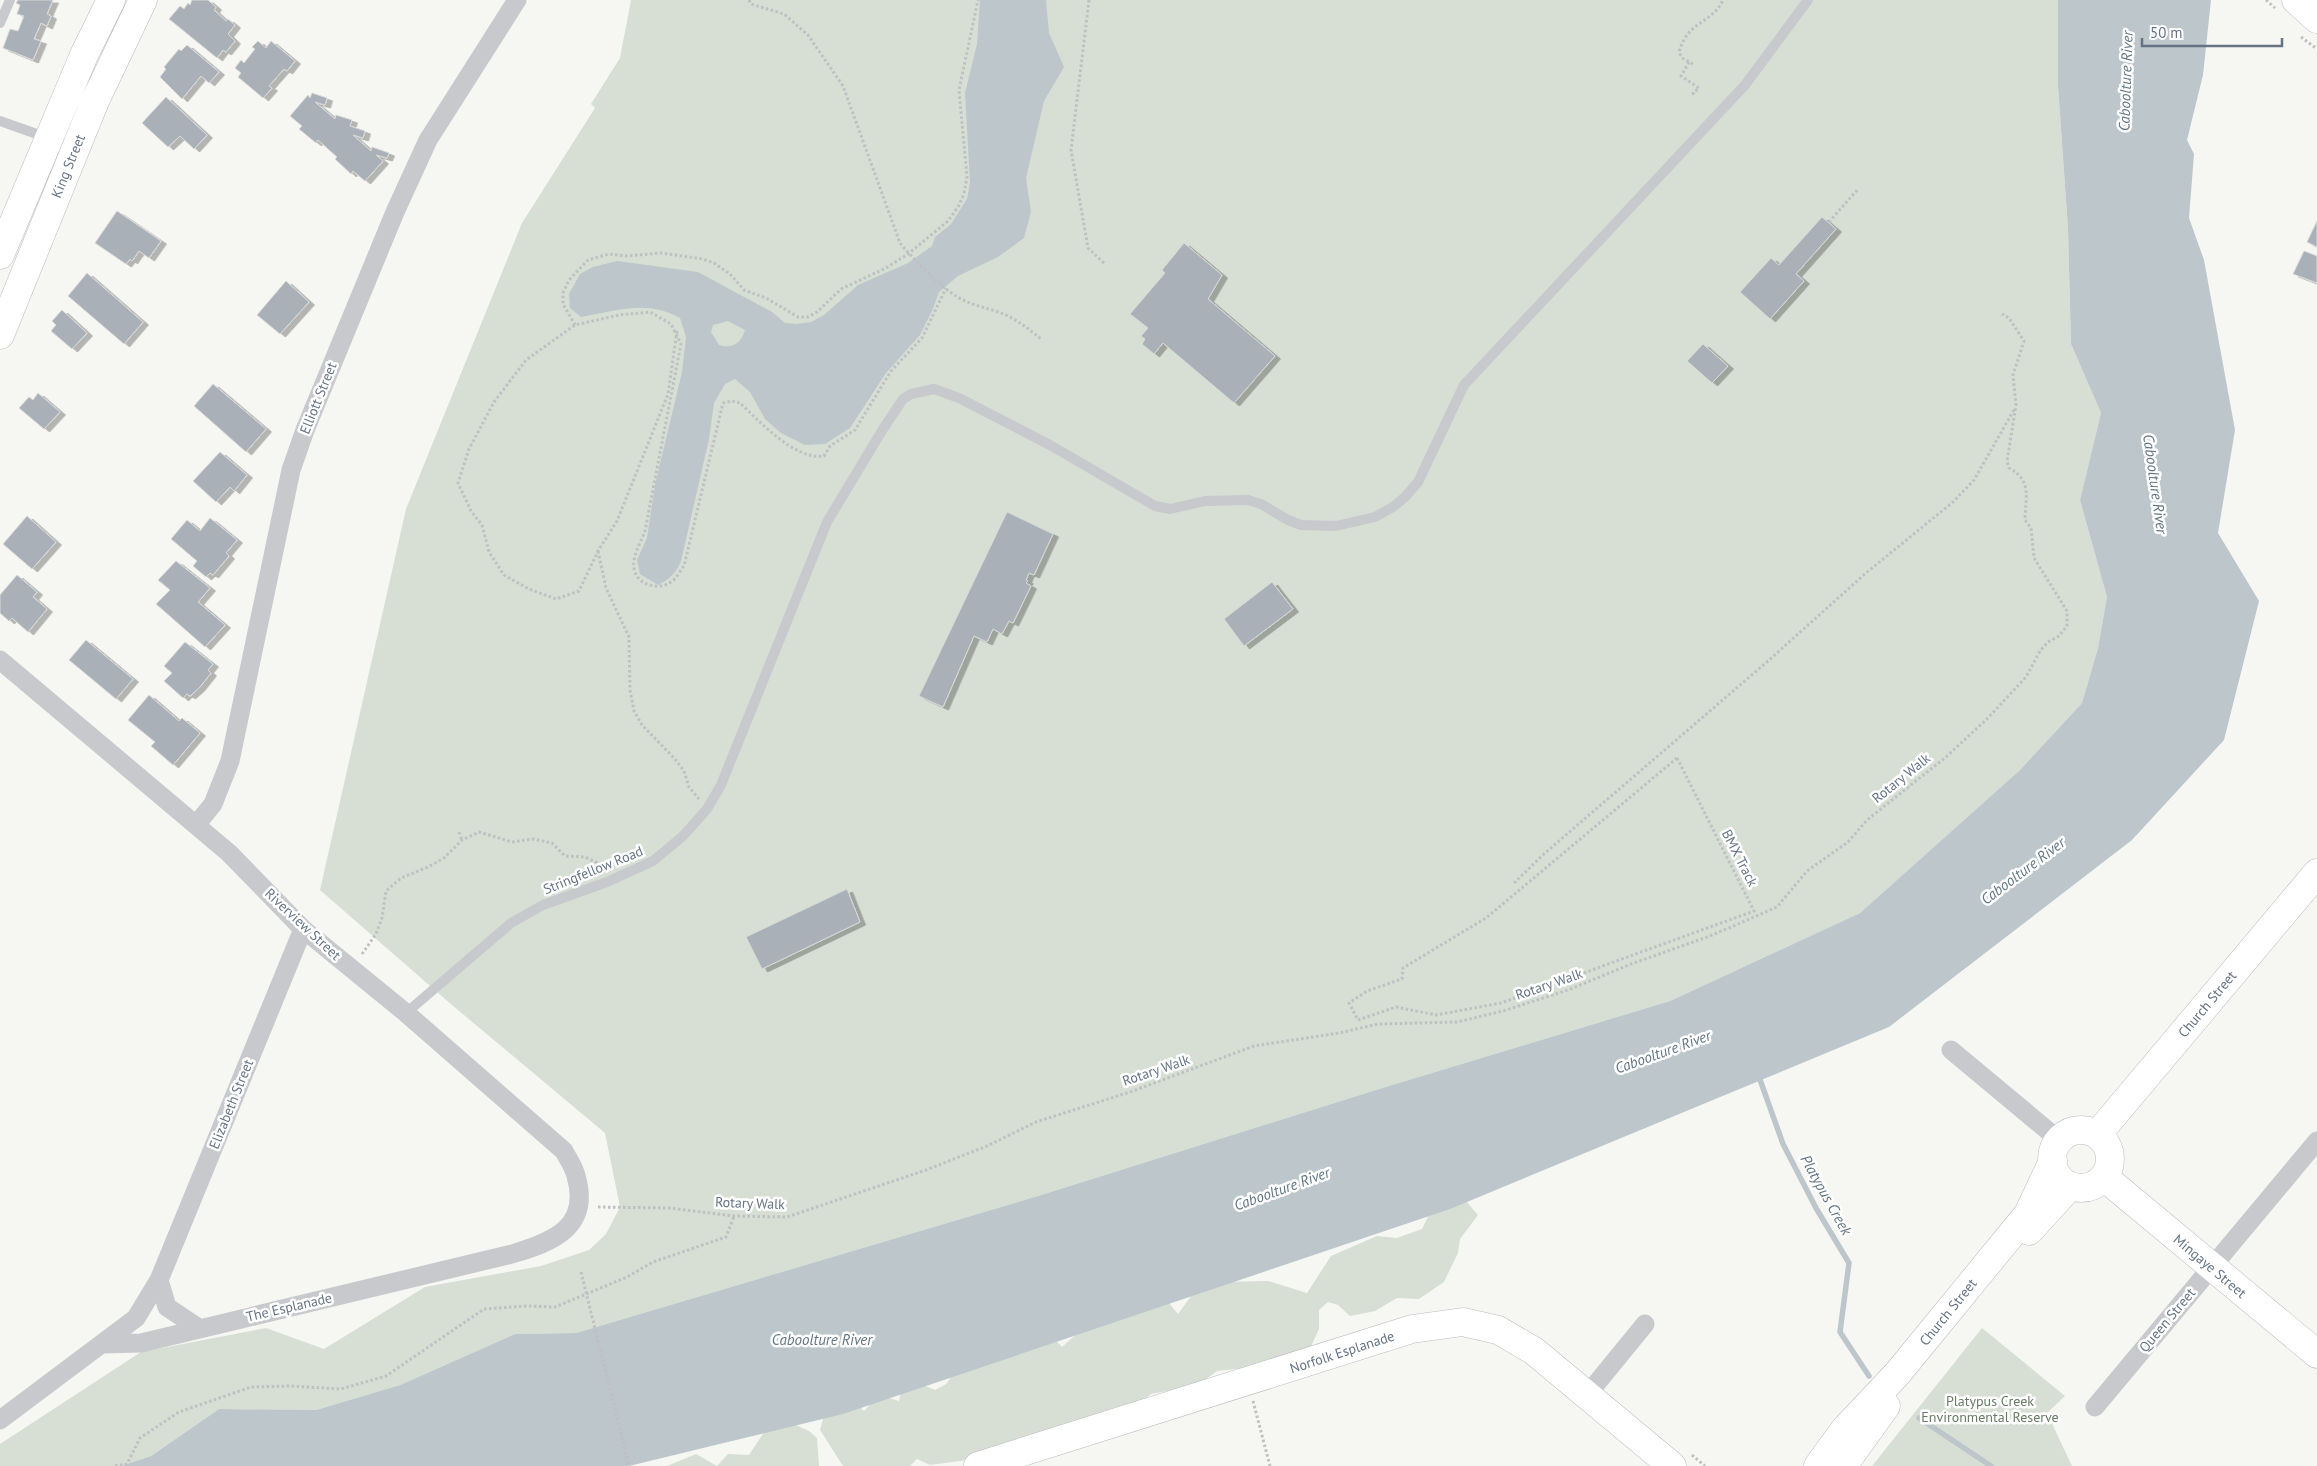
<svg xmlns="http://www.w3.org/2000/svg" width="2317" height="1466" font-family="'PT Sans',sans-serif">
	<style>
		.green { fill: #d7ded4 }
		.water { fill: #bdc6cb; fill-rule: evenodd }
		.lines { fill: none; stroke-linecap: round; stroke-linejoin: round }
		.stream { stroke: #bdc6cb; stroke-width: 5.5 }
		.building { fill: #aab0b8; stroke: #d8d8d6; filter: url(#shadow) }
		.secondary-casing { stroke: #b9bcc1; stroke-width: 29 }
		.primary-casing { stroke: #b7babf; stroke-width: 29 }
		.path { stroke: #bec0c2; stroke-width: 3; stroke-dasharray: 2.5 2.5; stroke-linecap: butt }
		.lane { stroke: #c7c9cd; stroke-width: 10 }
		.street { stroke: #c7c9cd; stroke-width: 19 }
		.secondary { stroke: #fff; stroke-width: 28 }
		.primary { stroke: #fff; stroke-width: 28 }
		.path-bridge { stroke: #bec0c2; stroke-width: 3; stroke-dasharray: 2.5 2.5; stroke-linecap: butt }
		.labels { text-anchor: middle; stroke-width: 5; stroke-linejoin: round; paint-order: stroke }
		.street-label { font-size: 14px; fill: #657385; stroke: #fff }
		.park-label { font-size: 14px; fill: #677c64; stroke: #fff }
		.water-label { font-size: 15px; font-style: italic; fill: #617581; stroke: #fff }
	</style>
	<defs>
		<filter id="shadow"><feDropShadow dx="5.5" dy="3" stdDeviation="0" flood-color="#0004"/></filter>
	</defs>
	<rect width="100%" height="100%" fill="#f6f7f3"/>
	<path class="green" d="M631 0H2058V86L2068 229 2071 344 2101 413 2080 500 2107 597 2098 648 2082 703 2020 770 1860 913 1670 1001 1379 1089 1038 1196 576 1333 515 1334 400 1385 316 1410 219 1409 151 1456 121 1466H0V1444L141 1352 266 1328 324 1349 425 1287 541 1266 589 1250 606 1234 620 1207 605 1133 452 1005 320 890 406 509 522 223 595 108 591 104 620 58Z
		M1439 1194H1460L1478 1215 1460 1239 1458 1253 1444 1282 1419 1299 1397 1298 1375 1311 1350 1316 1338 1305 1328 1302 1319 1310V1329L1307 1355 1255 1367 1217 1371 1198 1385 1151 1394 1130 1411 975 1459 930 1465 917 1459 910 1466H843L820 1430 827 1404 847 1395 864 1411 879 1395 899 1401 901 1391 921 1384 935 1390 946 1384 959 1367 1045 1329 1062 1347 1081 1330 1165 1298 1178 1314 1194 1292 1219 1282 1268 1281 1307 1293 1331 1256 1377 1236 1397 1238 1422 1229Z
		M1982 1328 2065 1396 2047 1413 2072 1466H1872Z
		M789 1422 809 1431 817 1438 819 1466H667L696 1454 717 1466 728 1454 749 1455 770 1423Z"/>
	<path class="water" d="M980 0H1046L1049 33 1064 67 1044 101 1026 178 1031 212 1024 238 998 257 958 276 939 292 932 311 920 335 886 373 850 428 825 444 805 445 781 433 765 419 750 392 735 379 725 384 714 403 709 439 681 561C676 573 670 579 658 585L640 574 637 560 647 538 655 485 682 372 686 337 680 318C647 299 616 311 581 317L570 308 569 294 580 274 593 267 617 261 698 272 772 312 785 323 797 324 811 322 824 315 858 285 908 263 932 246 935 237 951 224 967 199 970 183 965 93 977 44ZM728 321 745 330C741 343 733 349 719 345L711 332 713 325Z
		M2058 0H2211L2203 75 2187 140 2194 154 2189 218 2204 260 2235 430 2218 533 2259 601 2224 740 2132 840 1889 1027 1450 1209 843 1414 629 1466H121L151 1456 219 1409 316 1410 400 1385 515 1334 576 1333 1038 1196 1379 1089 1670 1001 1860 913 2020 770 2082 703 2098 648 2107 597 2080 500 2101 413 2071 344 2068 229 2058 86Z"/>
	<g class="lines">
		<path class="stream" d="M1758 1074 1783 1144 1816 1208 1849 1263 1840 1332 1869 1376
			M1919 1418 1991 1466"/>
	</g>
	<path class="building" d="M18 0H53L47 14 51 16 47 26 41 23 34 39 41 41 33 60 3 48 10 29 18 31 24 16 17 14 20 5 16 3Z
		M192 0H208L216 7 214 10 226 21 228 19 235 25 228 34 235 41 226 52 223 50 217 58 169 19 180 6 184 9 188 3 190 5Z
		M258 41 266 48 271 41 295 61 287 71 284 69 269 86 272 88 263 98 238 77 241 73 235 68 241 60 244 63 255 49 252 47Z
		M187 45 219 72 209 83 201 76 182 99 160 77 166 69 164 67 179 49 181 51Z
		M312 93 327 98 325 105 315 102 335 119 336 115 352 120 350 126 365 131 363 138 353 135 371 151 372 147 389 153 387 158 376 155 383 161 365 181 353 171 351 174 335 159 337 157 318 140 316 143 299 129 302 126 290 116 308 95 310 98Z
		M166 97 207 135 194 149 180 136 168 147 142 123Z
		M117 211 161 241 149 258 139 251 132 261 130 259 126 264 95 243Z
		M1822 217 1836 229 1796 274 1804 281 1770 319 1740 292 1771 258 1779 265Z
		M2317 221V247L2307 242Z
		M1184 243 1222 275 1208 299 1275 356 1234 403 1163 343 1154 354 1142 344 1145 339 1141 336 1148 328 1130 314 1165 273 1162 270Z
		M2304 251 2317 256V283L2293 274Z
		M87 273 143 322 124 344 68 296Z
		M286 281 309 302 280 334 257 315Z
		M62 310 87 333 72 349 51 331 56 325 52 321Z
		M1703 344 1728 366 1712 383 1687 361Z
		M213 384 266 429 246 452 194 406Z
		M38 393 60 412 44 429 19 408 29 397 33 400Z
		M220 452 247 475 234 491 230 487 216 502 193 481Z
		M1007 512 1053 534 1034 575 1029 573 1026 580 1028 581 1026 583 1031 586 1013 623 1009 621 1002 634 993 629 987 642 974 636 943 707 919 696Z
		M27 516 56 542 32 569 3 544Z
		M210 518 237 540 226 553 229 556 213 575 210 573 206 577 193 566 197 561 171 539 187 520 200 531Z
		M176 561 210 588 198 602 225 625 205 647 156 604 170 590 158 580Z
		M17 575 37 592 33 597 47 609 28 632 12 618 9 621 0 613V595Z
		M1272 582 1293 609 1244 646 1224 619Z
		M86 640 133 679 116 699 69 660Z
		M185 642 213 664 208 670 211 673 199 688 190 696 187 694 183 698 164 681 172 673 164 666Z
		M149 695 179 721 182 718 200 733 173 765 151 746 155 742 128 720Z
		M847 889 860 922 762 969 746 937Z"/>
	<g class="lines">
		<g class="secondary-casing">
			<path id="secondary" d="M2052 1159a29 29 0 1 1 58 0a29 29 0 1 1-58 0Z
				M2097 1135 2317 873
				M2104 1177 2317 1354
				M2029 1231 2070 1186
				M978 1466 1412 1329 1463 1322 1498 1330 1534 1351 1672 1466
				M1818 1466 1845 1429 1897 1374 2028 1214 2053 1161
				M1843 1466 1886 1406"/>
		</g>
		<g class="primary-casing">
			<path id="primary" d="M2296 0 2317 19
				M0 255 84 55 111 0
				M0 335 95 101 143 0"/>
		</g>
		<path class="path" d="M749 0 751 4 784 14 808 35 843 86 900 243C911 257 941 287 956 296 971 306 990 308 1006 315 1019 321 1030 330 1041 339
			M1089 0 1071 150 1088 248 1105 264
			M2266 0 2275 8
			M2301 37 2317 49
			M1689 62 1681 76 1699 88 1693 93 1695 96
			M1693 64 1682 58 1679 52C1688 20 1712 24 1723 0
			M1829 222 1858 189
			M575 325 563 304V293L569 280 588 260 609 254 627 256 661 253 703 259 714 263 730 274 744 290 766 298 798 317H808L817 312 841 289 886 268 908 254 948 221 958 207 964 194 967 177 959 90 978 0
			M677 331 668 394 617 521 598 551 579 591 556 599 529 589 504 575 489 552 482 525 471 511 458 483 469 449 494 402 526 360 575 325 619 315 650 312 671 324 681 344 645 531C641 542 632 556 634 568 636 585 659 591 671 582 676 579 680 571 684 566L723 403 732 401 740 403C759 421 796 461 824 456L830 446 855 430 891 371 922 338 946 288
			M598 551 606 588 629 637 630 690 634 711 642 725 675 759 684 771 689 787 699 799
			M1677 758 1754 911 1501 1003 1436 1015 1396 1007 1358 1020 1349 1003 1367 991 1402 979 1403 968 1486 918Z
			M459 832 462 840
			M1514 883 1545 853 1768 661 1866 573 1953 502 1974 480 2015 408
			M362 954 376 934 382 918 386 891 401 878 428 867 444 858 462 840 479 832 512 842 533 839 552 843 565 856 585 857 602 865 603 868
			M598 1207 669 1208 734 1216 787 1217 926 1170 987 1146 1036 1122 1130 1092 1254 1046 1339 1033 1378 1024 1457 1022 1503 1011 1568 990 1631 964 1710 936 1777 907 1807 871 1848 842 1867 820 1946 757 1988 718 2026 677 2040 651 2048 642 2059 636 2067 626V611L2034 558 2031 528 2025 520C2025 498 2033 481 2009 468L2007 461 2016 405 2013 375 2024 341 2009 318 2002 314
			M1253 1401 1270 1466
			M1692 1455 1705 1466
			M115 1466 127 1464 140 1438 179 1412 251 1387 291 1386 341 1389 386 1376 484 1309 526 1306 555 1307 627 1277 653 1262 726 1237 734 1216"/>
		<path class="lane" d="M0 23 10 0
			M0 121 48 138
			M406 1013 511 923 543 905 607 882 653 861 683 836 707 809 721 785 827 522 883 429 903 399 911 394 934 389 959 398 1050 445 1155 506 1170 509 1205 501 1248 500 1261 504 1288 520 1301 525 1336 526 1375 517 1393 507 1405 497 1418 482 1464 385 1745 85 1808 0"/>
		<path class="street" d="M0 660 229 853 303 929 406 1013 564 1151C568 1159 574 1167 576 1176 591 1227 553 1242 512 1254L141 1343 103 1344
			M196 825 213 804 230 761 291 470 305 430 395 212 428 140 517 0
			M1951 1050 2059 1140
			M159 1280 167 1307 200 1329
			M1587 1395 1645 1324
			M2095 1407 2317 1141
			M0 1420 136 1318 159 1280 303 929"/>
		<use href="#secondary" class="secondary"/>
		<use href="#primary" class="primary"/>
		<path class="path-bridge" d="M581 1272 629 1466"/>
	</g>
	<g class="labels">
		<g class="street-label">
			<text transform="translate(68 166) rotate(-68)" y="5">King Street</text>
			<text transform="translate(318 398) rotate(-68)" y="5">Elliott Street</text>
			<text transform="translate(1901 778) rotate(-39)" y="5">Rotary Walk</text>
			<text transform="translate(1740 858) rotate(63)" y="5">BMX Track</text>
			<text transform="translate(593 870) rotate(-22)" y="5">Stringfellow Road</text>
			<text transform="translate(303 924) rotate(43)" y="5">Riverview Street</text>
			<text transform="translate(1549 984) rotate(-19)" y="5">Rotary Walk</text>
			<text transform="translate(2207 1004) rotate(-50)" y="5">Church Street</text>
			<text transform="translate(1156 1070) rotate(-19)" y="5">Rotary Walk</text>
			<text transform="translate(231 1104) rotate(-68)" y="5">Elizabeth Street</text>
			<text transform="translate(750 1203) rotate(2)" y="5">Rotary Walk</text>
			<text transform="translate(2210 1266) rotate(40)" y="5">Mingaye Street</text>
			<text transform="translate(289 1307) rotate(-13)" y="5">The Esplanade</text>
			<text transform="translate(1948 1312) rotate(-51)" y="5">Church Street</text>
			<text transform="translate(2167 1320) rotate(-50)" y="5">Queen Street</text>
			<text transform="translate(1342 1352) rotate(-18)" y="5">Norfolk Esplanade</text>
		</g>
		<g class="park-label">
			<text x="1990" y="1406">Platypus Creek<tspan x="1990" dy="16">Environmental Reserve</tspan></text>
		</g>
		<g class="water-label">
			<text transform="translate(2126 81) rotate(-88)" y="5">Caboolture River</text>
			<text transform="translate(2155 484) rotate(82)" y="5">Caboolture River</text>
			<text transform="translate(2023 871) rotate(-37)" y="5">Caboolture River</text>
			<text transform="translate(1663 1052) rotate(-20)" y="5">Caboolture River</text>
			<text transform="translate(1282 1189) rotate(-20)" y="5">Caboolture River</text>
			<text transform="translate(1826 1195) rotate(61)" y="5">Platypus Creek</text>
			<text x="822" y="1345">Caboolture River</text>
		</g>
	</g>
	<path d="M2142 38v8h140v-8" fill="none" stroke="#657385" stroke-width="2.5"/>
	<text x="2150" y="38" font-size="15" fill="#657385" stroke="#ffffff" stroke-width="4" paint-order="stroke">50 m</text>
</svg>
